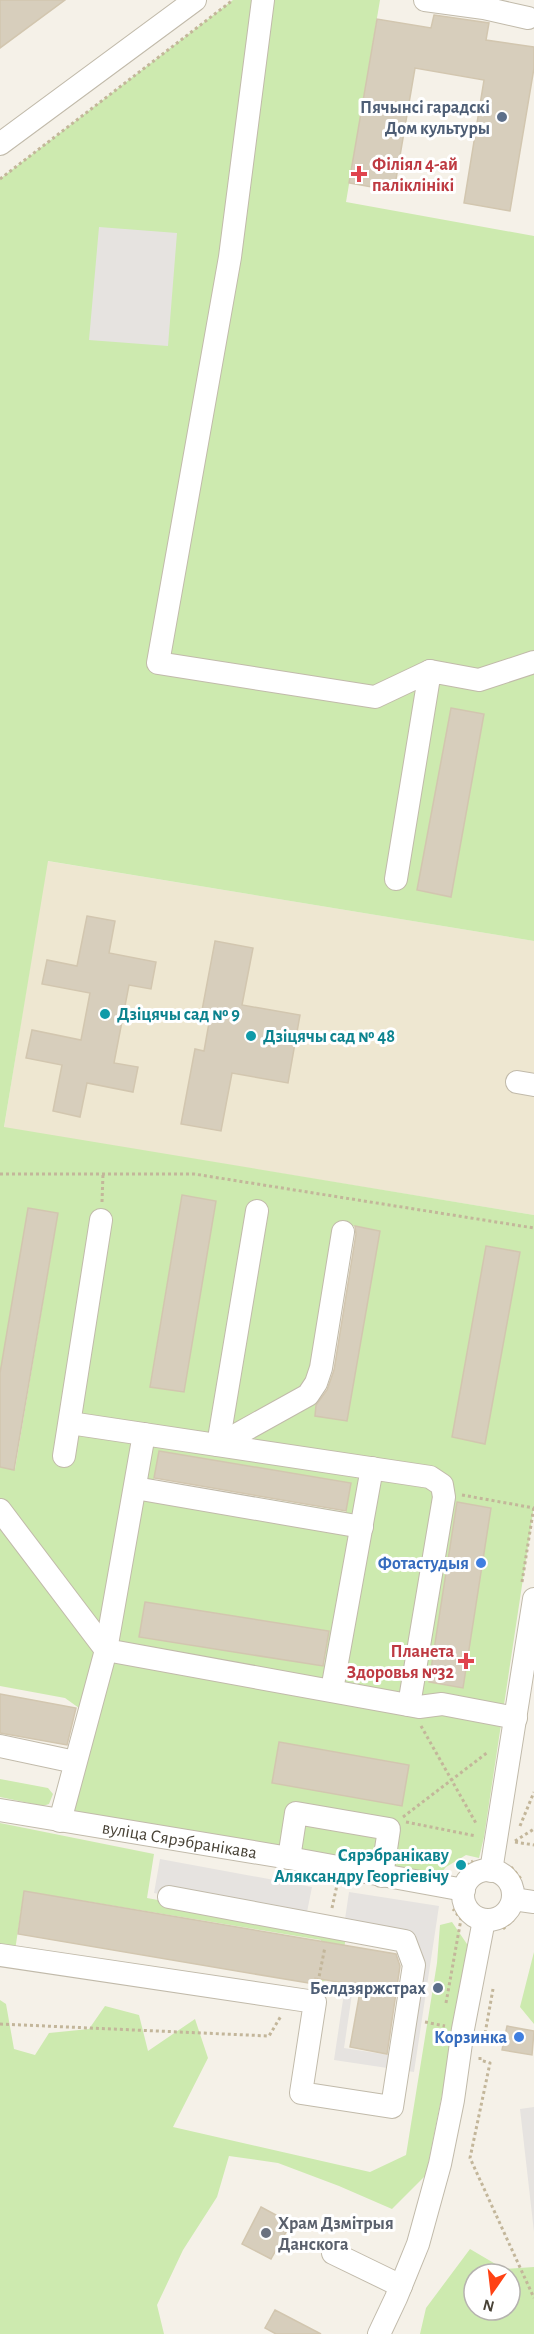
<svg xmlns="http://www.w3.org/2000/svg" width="534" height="2334" font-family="'Alegreya Sans',sans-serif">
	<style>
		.education { fill: #eee7d1 }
		.green { fill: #cdeaaf; fill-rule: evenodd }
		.parking { fill: #e6e3e0 }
		.building { fill: #d7cebc; stroke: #d2c6af; stroke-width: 1.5 }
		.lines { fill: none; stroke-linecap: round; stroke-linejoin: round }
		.minor-casing { stroke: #c1baaa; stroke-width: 24 }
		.path { stroke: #c3b69a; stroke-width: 3; stroke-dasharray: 3 3; stroke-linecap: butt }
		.minor { stroke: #fff; stroke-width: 22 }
		.service-dot { fill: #5c6f8a; stroke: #fff; stroke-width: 2 }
		.health-dot { fill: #e0444e; stroke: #fff; stroke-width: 2 }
		.culture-dot { fill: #0f9aa8; stroke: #fff; stroke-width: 2 }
		.shop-dot { fill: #3f7fe0; stroke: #fff; stroke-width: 2 }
		.worship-dot { fill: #6b7280; stroke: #fff; stroke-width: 2 }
		.labels { text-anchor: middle; stroke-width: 6; stroke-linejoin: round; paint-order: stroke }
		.service-label { font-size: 18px; font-weight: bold; fill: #4e5e75; stroke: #fff; text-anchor: end }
		.health-label { font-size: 18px; font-weight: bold; fill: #be3a42; stroke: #fff; text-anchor: start }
		.culture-label { font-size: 18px; font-weight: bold; fill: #0d838f; stroke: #fff; text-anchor: start }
		.shop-label { font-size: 18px; font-weight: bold; fill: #366cbe; stroke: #fff; text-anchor: end }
		.street-label { font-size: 18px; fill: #484236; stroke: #fff }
		.worship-label { font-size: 18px; font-weight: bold; fill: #5b616d; stroke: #fff; text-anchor: start }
	</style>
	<rect width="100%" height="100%" fill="#f5f1e8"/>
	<path class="education" d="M47 861 534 941V1215L4 1128Z"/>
	<path class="green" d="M233 0H380L346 202 534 236V941L48 861 4 1127 534 1215V1506L484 1837 479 1858 466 1855 446 1867 432 1884 60 1821 79 1708 65 1698 0 1686V1467L15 1469 58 1213 28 1208 0 1373V179ZM451 708 484 714 451 897 417 890ZM182 1195 216 1201 183 1392 150 1386ZM347 1225 379 1231 347 1421 315 1415ZM486 1246 520 1252 485 1443 452 1437ZM159 1451 350 1483 346 1512 154 1480ZM457 1502 491 1508 463 1688 429 1682ZM145 1602 329 1631 324 1665 139 1637ZM279 1742 409 1765 402 1805 272 1783Z
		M0 1779 48 1788 53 1794 49 1804 43 1806 0 1797Z
		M0 1823 154 1854 147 1898 346 1935 344 1950 331 1979 314 1984 321 1940 24 1891 14 1957 0 1955Z
		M452 1922 469 1947 458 2014 426 2175 392 2209 339 2186 278 2163 229 2156 217 2197 183 2250 157 2305 164 2334H0V2000L6 2004 14 2049 35 2055 49 2033 89 2029 105 2006 139 2015 148 2051 195 2019 208 2058 173 2127 370 2172 406 2155 437 1963 440 1925Z
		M534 1952V2024L520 2007Z
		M470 2249 504 2269 534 2267V2334H420L426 2308ZM474 2274H510V2310H474Z"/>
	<path class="parking" d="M99 227 177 233 168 346 89 340Z
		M160 1859 312 1887 305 1922 154 1893Z
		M349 1892 439 1906 414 2072 334 2060 344 1993 352 1994 344 2048 395 2056 413 1937 344 1926Z
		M534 2107V2232L520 2109Z"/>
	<path class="building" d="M0 0H65L0 48Z
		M434 15 489 23 486 40 534 47V68L510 211 464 203 484 80 415 68 394 191 349 183 377 19 431 28Z
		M451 708 484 714 451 897 417 890Z
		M87 916 115 921 109 953 156 962 151 989 129 985 114 1063 138 1067 133 1092 87 1083 80 1117 53 1111 62 1065 26 1058 32 1030 81 1040 90 993 42 984 47 960 77 966Z
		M215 941 253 948 242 1005 300 1015 288 1083 232 1073 221 1131 181 1124 195 1049 204 1051 209 1023 200 1021Z
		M182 1195 216 1201 184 1392 150 1387Z
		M28 1208 58 1213 14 1470 0 1467V1373Z
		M355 1226 380 1231 347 1421 315 1416 316 1405 327 1390 334 1370 356 1234Z
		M486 1246 520 1252 485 1444 452 1437Z
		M159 1451 351 1483 346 1511 154 1478Z
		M457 1502 491 1508 463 1688 429 1682Z
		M145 1602 329 1631 323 1666 139 1637Z
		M0 1694 76 1708 67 1745 0 1733Z
		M279 1742 409 1765 402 1806 272 1783Z
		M24 1891 396 1954 400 1966 387 2054 350 2047 361 1986 315 1978 314 1984 18 1934Z
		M507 2026 534 2031 532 2055 502 2050Z
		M261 2207 291 2223 271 2259 242 2244Z
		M275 2310 321 2334H276L265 2328Z"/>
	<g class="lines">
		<g class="minor-casing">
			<g id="minor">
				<path d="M263 0 230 257 158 663 375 697 430 671"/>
				<path d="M425 0 484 8 528 18"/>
				<path d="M0 144 195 0"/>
				<path d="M396 879 430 671 479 680 534 662"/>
				<path d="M517 1082 534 1085"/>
				<path d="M70 1423 430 1477 442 1485 444 1497 409 1705"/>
				<path d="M144 1434 106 1650 419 1707 442 1704 516 1718"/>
				<path d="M218 1445 308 1395 316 1383 321 1368 343 1232"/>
				<path d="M218 1445 257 1211"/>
				<path d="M64 1456 101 1220"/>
				<path d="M135 1488 362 1527"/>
				<path d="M0 1510 106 1650 60 1821"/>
				<path d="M332 1690 372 1468"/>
				<path d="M0 1746 75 1762"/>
				<path id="s1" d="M0 1810 289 1858 464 1890"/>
				<path d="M289 1858 296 1813 389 1829 382 1876"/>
				<circle cx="488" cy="1895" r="25"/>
				<path d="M491 1871 534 1599"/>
				<path d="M513 1899 534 1902"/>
				<path d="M0 1955 315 2002 301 2093 392 2107 414 1965 405 1941 169 1897"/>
				<path d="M333 2253 401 2286"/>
				<path d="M379 2334 396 2298 418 2244 440 2164 453 2100 463 2029 484 1920"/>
			</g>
		</g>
		<path class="path" d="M0 179 233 0
			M0 1174H194L534 1228
			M102 1202 103 1174
			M462 1495 534 1508
			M522 1582 534 1506
			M421 1726 477 1825
			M403 1817 488 1752
			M406 1822 476 1836
			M520 1826 534 1792
			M515 1841 534 1829
			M515 1842 534 1845
			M511 1867 522 1880
			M462 1869 473 1861
			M332 1908 337 1885
			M503 1929 513 1920
			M318 1982 325 1947
			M446 2003 461 1919 453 1909
			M425 2022 445 2026
			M0 2024 269 2036 281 2016
			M483 2045 493 1989
			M480 2057V2060L490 2063 470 2158 534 2298"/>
		<use href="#minor" class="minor"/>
	</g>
	<g class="service-dot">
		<circle cx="502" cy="117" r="6"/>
		<circle cx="438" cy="1988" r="6"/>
	</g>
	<g class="health-dot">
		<path d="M356 165h6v6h6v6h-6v6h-6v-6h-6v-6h6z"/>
		<path d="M463 1652h6v6h6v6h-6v6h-6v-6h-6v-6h6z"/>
	</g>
	<g class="culture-dot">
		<circle cx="105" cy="1014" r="6"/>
		<circle cx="251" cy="1036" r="6"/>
		<circle cx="461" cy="1865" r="6"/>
	</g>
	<g class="shop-dot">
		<circle cx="481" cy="1563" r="6"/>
		<circle cx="519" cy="2037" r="6"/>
	</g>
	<circle class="worship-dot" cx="266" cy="2233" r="6"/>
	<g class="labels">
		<g class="service-label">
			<text x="490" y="113">Пячынсі гарадскі<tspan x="490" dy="21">Дом культуры</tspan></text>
			<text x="426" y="1994">Белдзяржстрах</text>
		</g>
		<g class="health-label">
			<text x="372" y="170">Філіял 4-ай<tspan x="372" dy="21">паліклінікі</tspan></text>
			<text x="454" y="1657" text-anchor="end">Планета<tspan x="454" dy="21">Здоровья №32</tspan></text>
		</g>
		<g class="culture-label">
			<text x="117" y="1020">Дзіцячы сад № 9</text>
			<text x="263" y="1042">Дзіцячы сад № 48</text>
			<text x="449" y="1861" text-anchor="end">Сярэбранікаву<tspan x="449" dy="21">Аляксандру Георгіевічу</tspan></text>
		</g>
		<g class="shop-label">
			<text x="469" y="1569">Фотастудыя</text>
			<text x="507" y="2043">Корзинка</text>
		</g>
		<g class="street-label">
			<text dy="6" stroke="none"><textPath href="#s1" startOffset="182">вуліца Сярэбранікава</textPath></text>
		</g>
		<g class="worship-label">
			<text x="278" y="2229">Храм Дзмітрыя<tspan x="278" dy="21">Данскога</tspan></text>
		</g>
	</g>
	<g transform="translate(492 2292) rotate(194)"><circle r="28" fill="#ffffff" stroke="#b6b3af" stroke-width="1.5"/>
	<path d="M0-4.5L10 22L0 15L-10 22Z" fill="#ff4214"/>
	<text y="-9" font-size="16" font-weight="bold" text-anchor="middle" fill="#484236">N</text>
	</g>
</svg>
